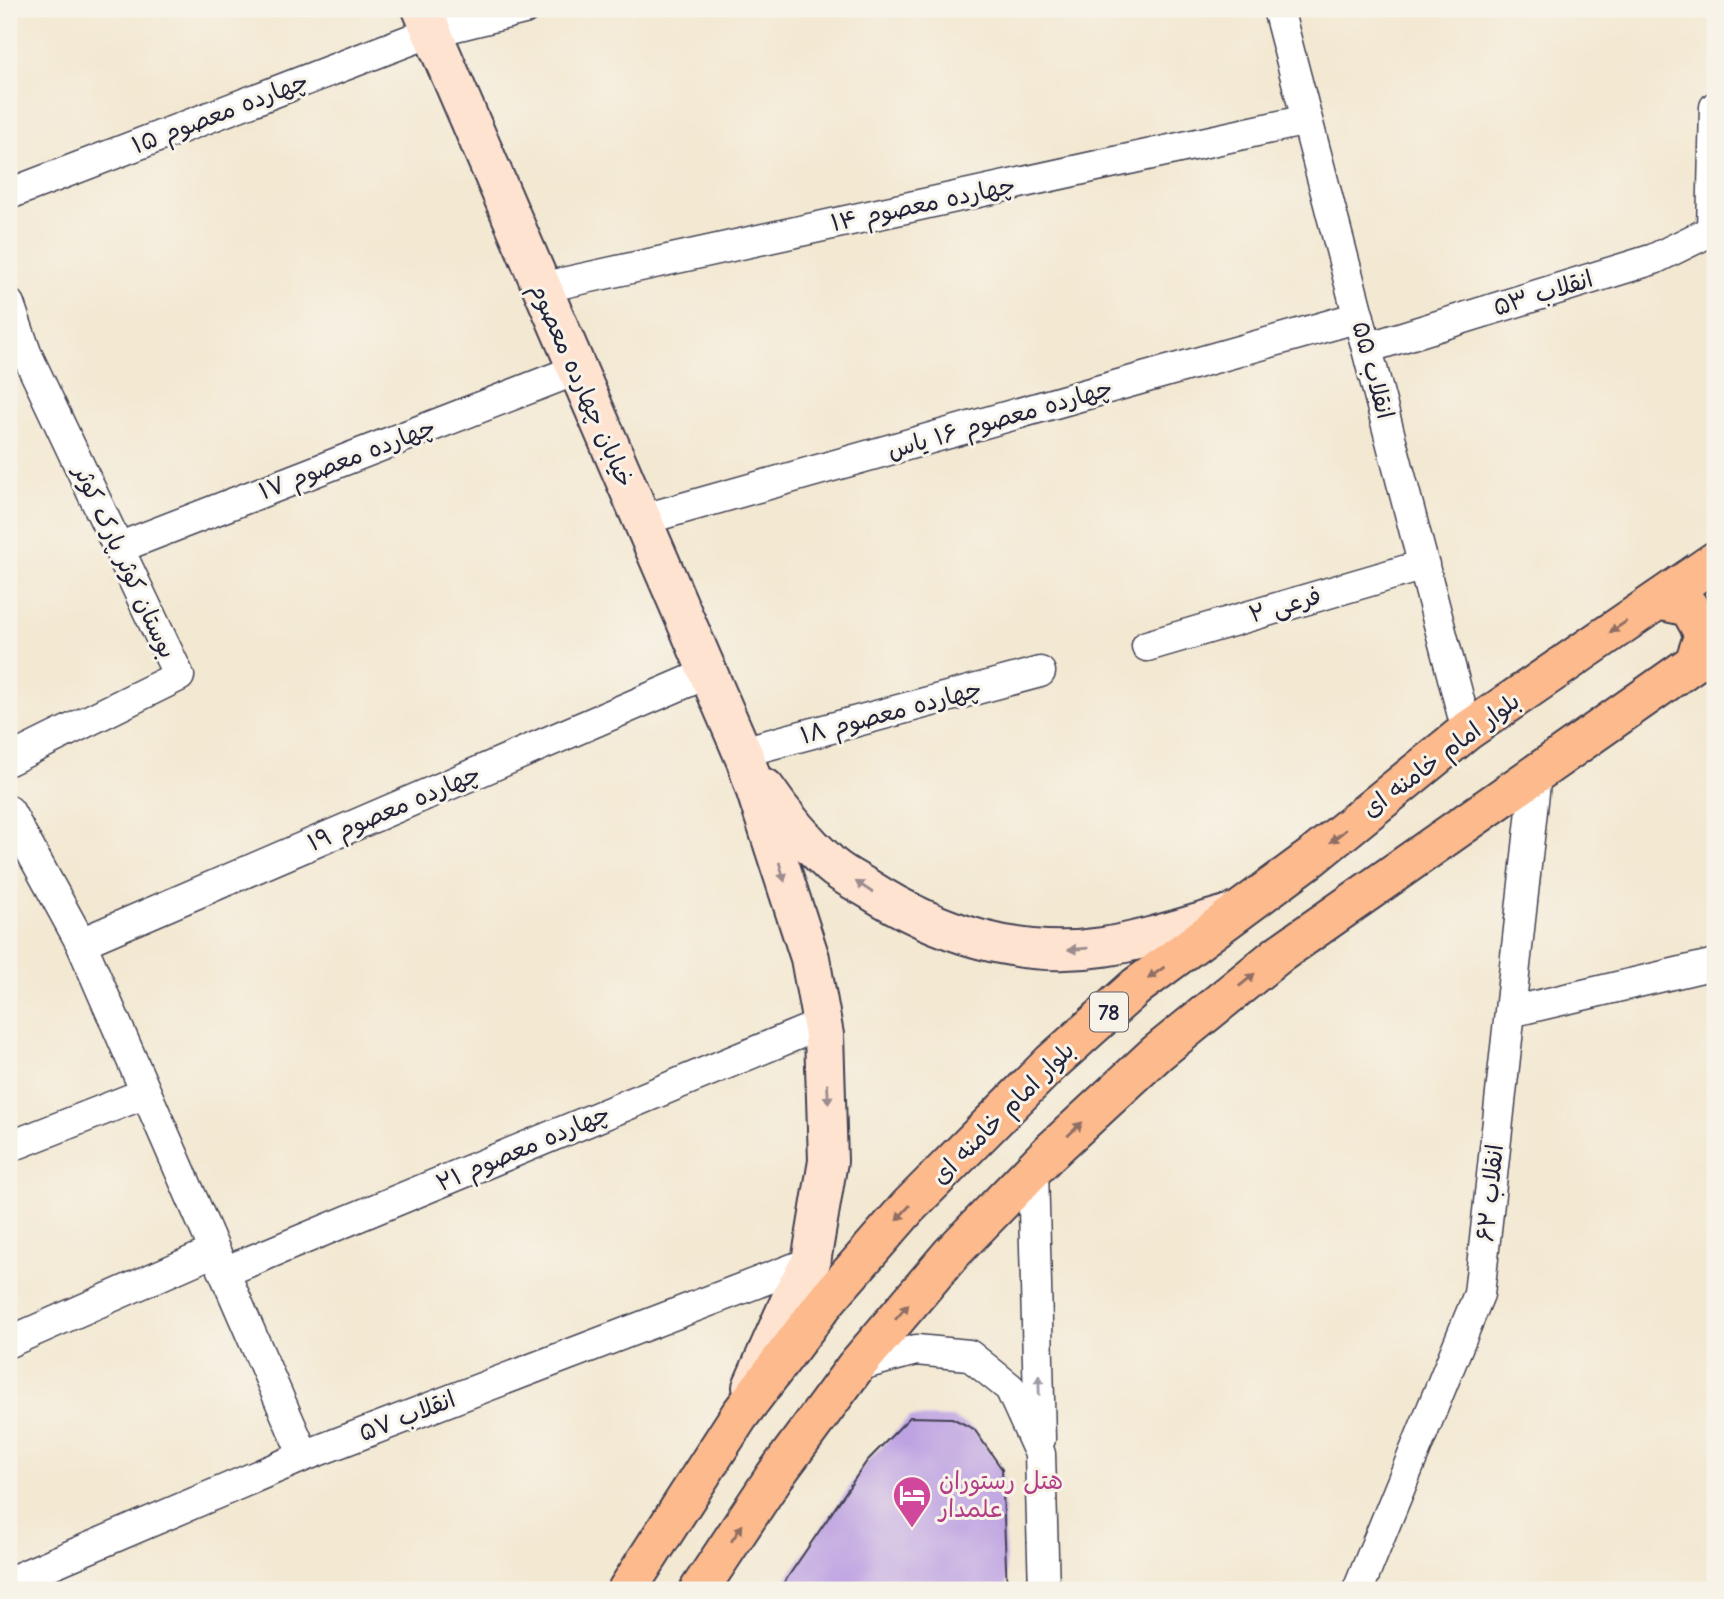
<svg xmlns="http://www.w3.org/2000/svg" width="1724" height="1599" font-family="'Comic Neue','Playpen Sans Arabic',sans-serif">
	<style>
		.building { fill: #bea3e2 }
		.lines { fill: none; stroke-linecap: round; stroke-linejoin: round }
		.street-casing { stroke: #414052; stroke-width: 33 }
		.secondary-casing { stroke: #414052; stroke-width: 42 }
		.primary-casing { stroke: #414052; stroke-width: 42 }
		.street { stroke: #fff; stroke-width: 30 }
		.secondary { stroke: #fee3d1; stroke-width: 38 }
		.primary { stroke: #fcba8d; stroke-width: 38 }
		.oneway { fill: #8f6e64 }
		.oneway2 { fill: #9b8c8e }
		.oneway3 { fill: #9c9ca7 }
		.labels { text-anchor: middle; stroke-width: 6; stroke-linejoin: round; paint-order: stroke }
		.shield { fill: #f7f3e8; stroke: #62616f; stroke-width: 2 }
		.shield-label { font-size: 23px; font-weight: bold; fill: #22223b }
		.street-label { font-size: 24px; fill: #22223b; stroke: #f7f3e8 }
		.hotel-label { font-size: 24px; fill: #b23c85; stroke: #f7f3e8; text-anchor: start }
	</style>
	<rect width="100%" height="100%" fill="#f7f3e8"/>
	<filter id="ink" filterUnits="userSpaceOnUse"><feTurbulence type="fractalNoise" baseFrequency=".0143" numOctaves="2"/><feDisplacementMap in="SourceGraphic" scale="14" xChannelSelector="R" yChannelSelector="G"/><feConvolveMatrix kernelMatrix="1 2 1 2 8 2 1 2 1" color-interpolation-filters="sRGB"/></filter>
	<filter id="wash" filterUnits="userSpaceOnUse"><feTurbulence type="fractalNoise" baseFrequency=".00686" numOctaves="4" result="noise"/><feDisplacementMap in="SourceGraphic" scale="28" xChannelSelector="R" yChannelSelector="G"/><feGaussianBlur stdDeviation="1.57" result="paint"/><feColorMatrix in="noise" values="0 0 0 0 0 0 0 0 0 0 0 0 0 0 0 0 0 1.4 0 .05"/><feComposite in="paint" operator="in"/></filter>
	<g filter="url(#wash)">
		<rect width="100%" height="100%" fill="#f3e8d2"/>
		<g id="blocks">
			<path class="building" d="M910 1417 952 1418 974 1429 1002 1469 1007 1590H779L867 1461Z"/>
		</g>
	</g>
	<g filter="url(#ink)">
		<use href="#blocks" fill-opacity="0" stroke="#414052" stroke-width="2"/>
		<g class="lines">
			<g class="street-casing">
				<path id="street" d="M1278 9 1467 731
					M9 194 431 32 524 9
					M1712 230 1715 107
					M540 288 1307 120
					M9 304 26 353 179 676 9 760
					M1367 348 1654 259 1715 229
					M641 520 1359 317
					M118 548 576 370
					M1147 646 1424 565
					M742 752 1040 672
					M9 811 81 943 304 1456
					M81 943 708 673
					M1510 1012 1715 964
					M9 1147 146 1093
					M1033 1169 1040 1439
					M224 1272 822 1024
					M9 1342 215 1251
					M856 1366 916 1350 969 1355 1010 1388 1040 1454 1044 1590
					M9 1582 304 1456 811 1262
					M1358 1590 1479 1294 1536 774"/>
			</g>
			<g class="secondary-casing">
				<path id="secondary" d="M422 9 746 761 810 958 824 1035 828 1161 811 1262 794 1292 752 1387
					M765 788C784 816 806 842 831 865 841 874 855 881 867 888 937 933 1019 960 1103 947 1148 940 1193 924 1237 912"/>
			</g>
			<g class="primary-casing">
				<path id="primary" d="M1658 600 1689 607 1704 634 1694 663
					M627 1590 739 1416 826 1301 908 1207 1051 1063 1137 986 1312 857 1467 731 1715 561
					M699 1590 774 1477 856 1366 951 1254 1048 1154 1157 1053 1279 954 1715 648"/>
			</g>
			<use href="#street" class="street"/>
			<use href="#secondary" class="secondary"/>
			<use href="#primary" class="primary"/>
		</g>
		<defs><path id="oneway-solid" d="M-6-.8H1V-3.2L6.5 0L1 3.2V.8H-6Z" transform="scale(1.75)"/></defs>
		<g class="oneway">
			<use href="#oneway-solid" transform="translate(1618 627) rotate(146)"/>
			<use href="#oneway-solid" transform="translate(1338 836) rotate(141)"/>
			<use href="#oneway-solid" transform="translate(1156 973) rotate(144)"/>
			<use href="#oneway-solid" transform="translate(1247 980) rotate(-39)"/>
			<use href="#oneway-solid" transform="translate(1075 1129) rotate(-43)"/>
			<use href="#oneway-solid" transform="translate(903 1213) rotate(132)"/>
			<use href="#oneway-solid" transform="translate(902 1312) rotate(-49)"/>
			<use href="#oneway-solid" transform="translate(737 1533) rotate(-56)"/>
		</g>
		<g class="oneway2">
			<use href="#oneway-solid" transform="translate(782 872) rotate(74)"/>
			<use href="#oneway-solid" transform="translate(864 887) rotate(-147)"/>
			<use href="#oneway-solid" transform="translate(1078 949) rotate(175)"/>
			<use href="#oneway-solid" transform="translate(828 1094) rotate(87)"/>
		</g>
		<use class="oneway3" href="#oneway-solid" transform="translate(1039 1385) rotate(-91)"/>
	</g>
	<defs>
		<g id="hotel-pin" transform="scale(2.0125)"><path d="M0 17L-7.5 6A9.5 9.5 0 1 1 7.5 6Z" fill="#d1479c" stroke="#f7f3e8"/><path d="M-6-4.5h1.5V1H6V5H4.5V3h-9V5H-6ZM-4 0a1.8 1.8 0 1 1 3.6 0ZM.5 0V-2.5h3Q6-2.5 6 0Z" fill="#fff"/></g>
	</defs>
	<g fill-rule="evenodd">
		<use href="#hotel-pin" x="912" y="1495"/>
	</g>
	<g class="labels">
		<rect class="shield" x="1090" y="992.5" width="38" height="39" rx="5"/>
		<g class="shield-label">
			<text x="1109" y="1020">78</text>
		</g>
		<g class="street-label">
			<text transform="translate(220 113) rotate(-21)" y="8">چهارده معصوم ۱۵</text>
			<text transform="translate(923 204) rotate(-12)" y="8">چهارده معصوم ۱۴</text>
			<text transform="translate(1543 293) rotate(-17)" y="8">انقلاب ۵۳</text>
			<text transform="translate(1373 370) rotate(75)" y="8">انقلاب ۵۵</text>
			<text transform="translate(582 385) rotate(66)" y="8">خیابان چهارده معصوم</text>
			<text transform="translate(1000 419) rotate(-16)" y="8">چهارده معصوم ۱۶ یاس</text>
			<text transform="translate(347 459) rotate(-21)" y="8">چهارده معصوم ۱۷</text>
			<text transform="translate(125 562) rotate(65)" y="8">بوستان کوثر پارک کوثر</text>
			<text transform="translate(1285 605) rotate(-16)" y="8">فرعی ۲</text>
			<text transform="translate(891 712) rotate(-15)" y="8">چهارده معصوم ۱۸</text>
			<text transform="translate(1441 755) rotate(-37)" y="8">بلوار امام خامنه ای</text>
			<text transform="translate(394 808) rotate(-23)" y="8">چهارده معصوم ۱۹</text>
			<text transform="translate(1003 1113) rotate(-45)" y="8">بلوار امام خامنه ای</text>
			<text transform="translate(523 1148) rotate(-23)" y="8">چهارده معصوم ۲۱</text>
			<text transform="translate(1490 1193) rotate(-84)" y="8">انقلاب ۶۲</text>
			<text transform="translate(407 1416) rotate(-21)" y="8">انقلاب ۵۷</text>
		</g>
		<g class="hotel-label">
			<text x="939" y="1489">هتل رستوران<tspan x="939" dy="28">علمدار</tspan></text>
		</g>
	</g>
	<rect width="1724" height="1599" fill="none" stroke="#f7f3e8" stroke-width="35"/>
</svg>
